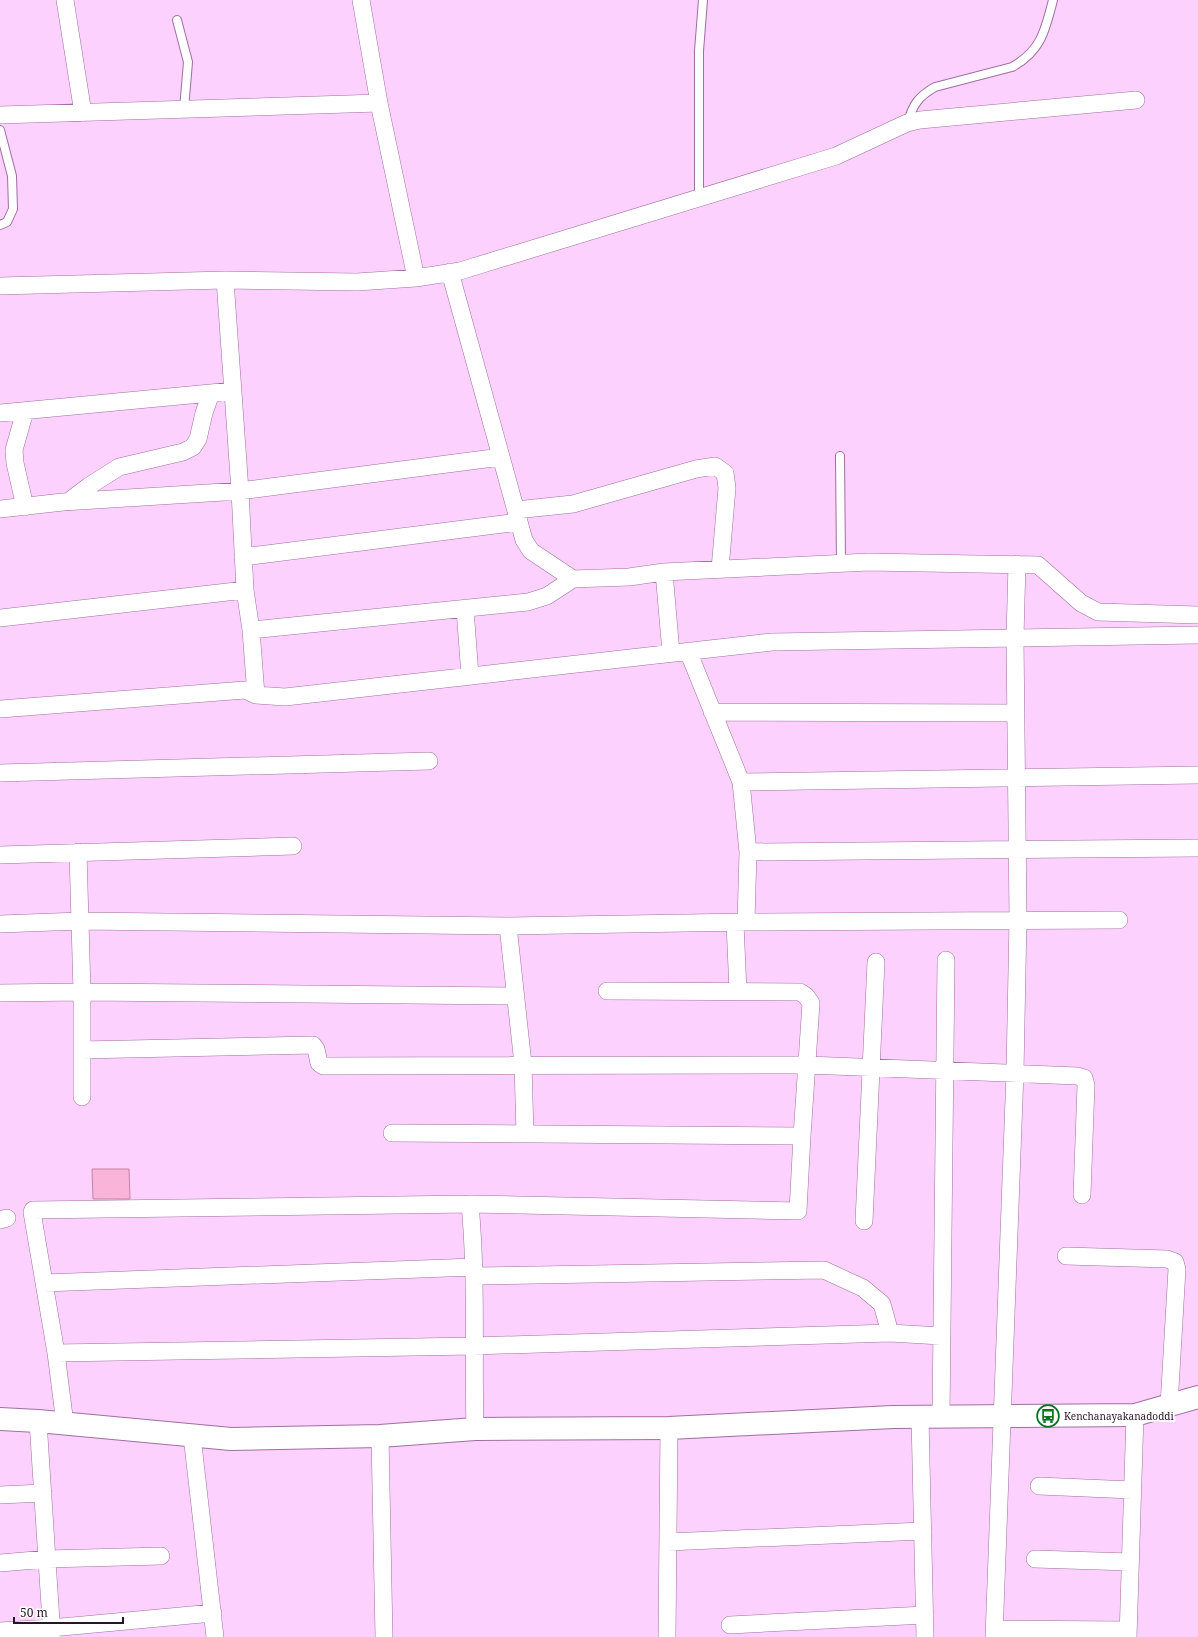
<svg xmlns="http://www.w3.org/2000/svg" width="1198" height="1637" font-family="'Noto Serif',serif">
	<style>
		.building { fill: #fab4da; stroke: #c482a6 }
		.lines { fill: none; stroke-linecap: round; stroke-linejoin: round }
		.lane-casing { stroke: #a06fa2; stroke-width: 10 }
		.street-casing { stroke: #a06fa2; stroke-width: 18 }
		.secondary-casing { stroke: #a06fa2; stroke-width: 24 }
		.lane { stroke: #fff; stroke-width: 8 }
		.street { stroke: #fff; stroke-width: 17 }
		.secondary { stroke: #fff; stroke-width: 22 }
		.labels { text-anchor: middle; stroke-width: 4; stroke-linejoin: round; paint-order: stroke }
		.poi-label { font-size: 10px; fill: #281529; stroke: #fff; text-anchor: start }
	</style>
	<rect width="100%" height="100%" fill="#fcd1fd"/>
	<path class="building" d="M92 1169H129L130 1199H93Z"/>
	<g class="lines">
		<g class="lane-casing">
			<path id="lane" d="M177 20 188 62 184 109
				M908 123C912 105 919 96 935 87L1012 67C1041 51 1045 31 1053 0
				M0 130 12 176 13 209 7 222 0 225
				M699 198V51L703 0
				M840 456 841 563"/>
		</g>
		<g class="street-casing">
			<path id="street" d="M65 0 83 113
				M361 0 379 103 416 278
				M0 115 379 103
				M450 272 524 540 531 551 573 579 629 577 664 572 671 653
				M225 280 357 282 416 278 460 271 836 156 907 123 920 120 1136 100
				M0 286 225 280 240 491 245 590 251 630 256 695
				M0 413 232 391
				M68 502 89 486 119 467 183 452 193 447 198 439 204 413 211 393
				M25 507 15 463 14 450 25 411
				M0 509 63 502 240 491 501 457
				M516 510 573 504 696 469 715 466 725 473 727 488 720 569
				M243 557 519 522
				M664 572 869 562 1038 565 1081 603 1098 612 1198 615
				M465 609 470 676
				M0 618 245 590
				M251 630 528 602 547 596 573 579
				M688 651 741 782 748 852 746 922
				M0 709 245 690 256 695 285 697 772 642 1198 635
				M712 712 1016 713
				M0 773 429 761
				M741 782 1198 775
				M78 852 82 992V1097
				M748 852 1198 848
				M0 855 293 846
				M735 923 738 992
				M0 924 80 921 508 926 746 922 1119 920
				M508 926 523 1064 525 1134
				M0 993 82 992 516 996
				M82 1050 313 1045 316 1049 319 1063 323 1066 808 1065 1077 1076 1084 1078 1086 1085 1082 1195
				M392 1133 802 1136 811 1003 806 996 800 992 607 991
				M0 1220 7 1218
				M864 1221 876 962
				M1066 1256 1167 1259 1175 1262 1177 1269 1169 1406
				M475 1276 824 1270 863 1288 882 1304 890 1333
				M44 1283 474 1267
				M56 1353 473 1346 890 1333 941 1336
				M920 1417 925 1637
				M941 1417 946 960
				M38 1421 52 1637
				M65 1424 56 1353 32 1212 33 1210 470 1204
				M475 1429C473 1354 477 1279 470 1204L798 1211 802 1136
				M192 1436 215 1637
				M380 1436 384 1637
				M1039 1486 1132 1490
				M0 1495 43 1493
				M668 1542 923 1531
				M1035 1559 1130 1562
				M0 1563 47 1559 161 1556
				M730 1625 925 1615
				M994 1629 1128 1630
				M0 1631 51 1628 213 1613
				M667 1637 669 1428
				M994 1637 1015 1072 1018 919 1015 637 1017 564
				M1128 1637 1135 1415"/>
		</g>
		<g class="secondary-casing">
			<path id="secondary" d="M0 1419 38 1421 231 1439 380 1436 475 1429 669 1428 893 1417 1135 1415 1198 1397"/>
		</g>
		<use href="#lane" class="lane"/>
		<use href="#street" class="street"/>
		<use href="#secondary" class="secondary"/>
	</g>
	<defs>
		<g id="bus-ring" transform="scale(1.15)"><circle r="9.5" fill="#fff" stroke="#0a7222" stroke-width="1.5"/><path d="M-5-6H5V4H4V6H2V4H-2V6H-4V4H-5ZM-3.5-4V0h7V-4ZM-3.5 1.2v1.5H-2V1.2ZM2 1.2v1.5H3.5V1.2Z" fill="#0a7222"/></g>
	</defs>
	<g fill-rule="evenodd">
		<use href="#bus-ring" x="1048" y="1416"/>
	</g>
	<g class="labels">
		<g class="poi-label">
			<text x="1064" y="1420">Kenchanayakanadoddi</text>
		</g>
	</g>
	<path d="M14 1617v6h109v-6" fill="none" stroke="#281529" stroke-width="2"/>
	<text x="20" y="1617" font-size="12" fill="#281529" stroke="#ffffff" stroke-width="3" paint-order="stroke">50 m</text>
</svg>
